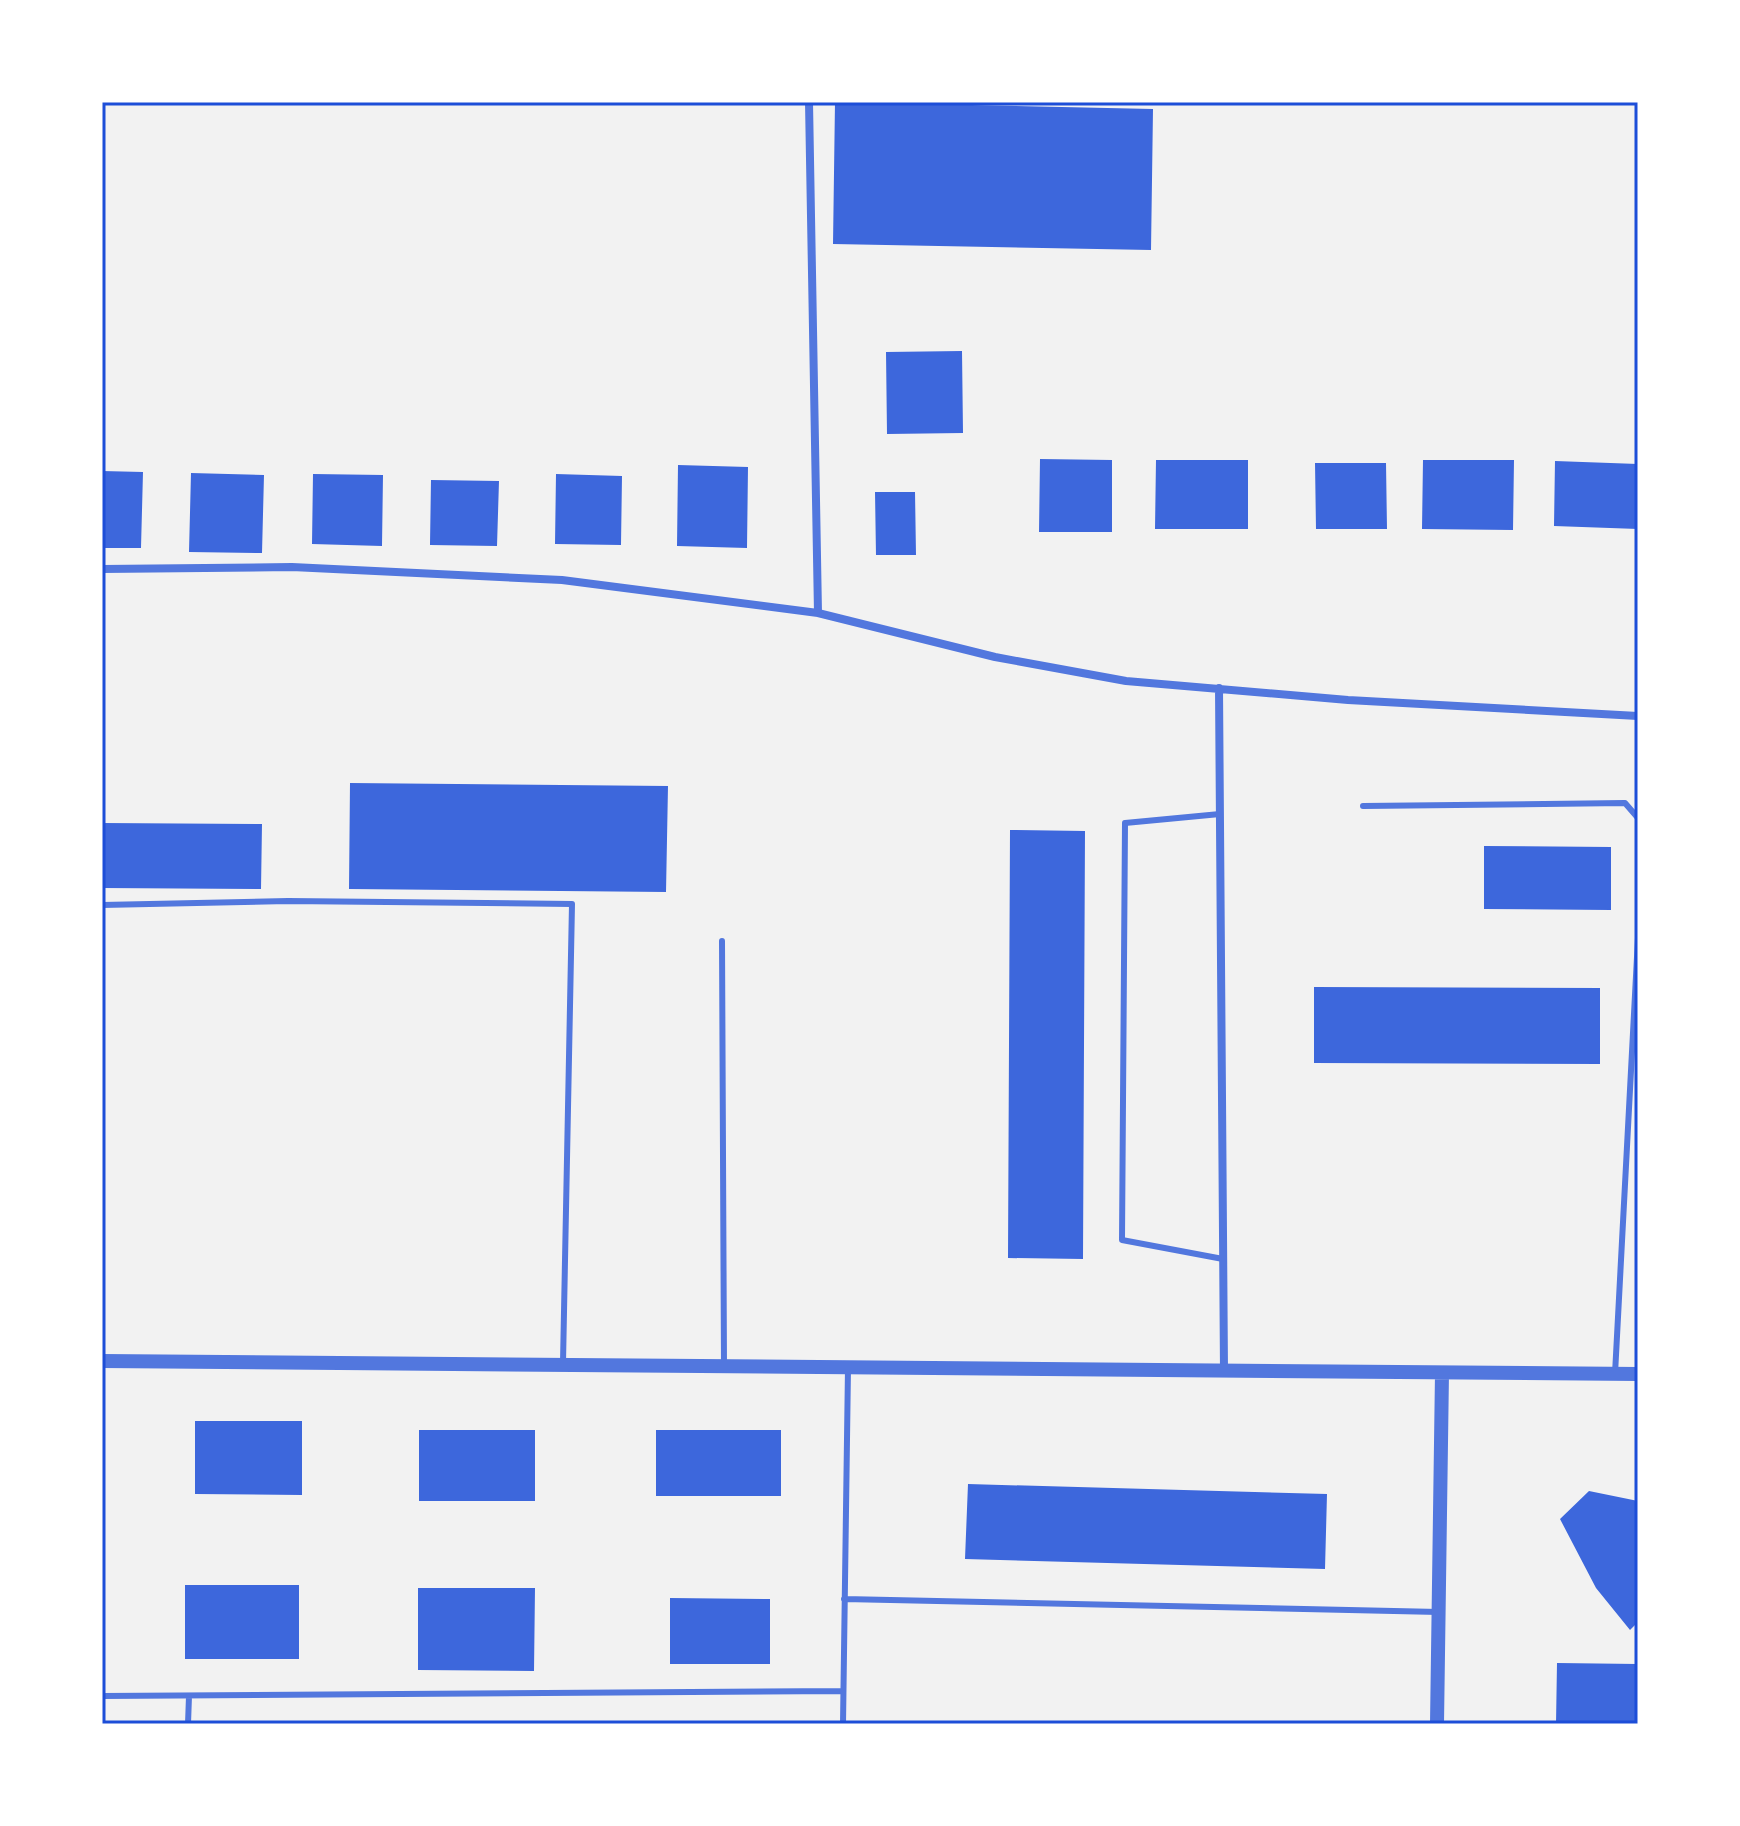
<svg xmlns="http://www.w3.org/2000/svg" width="1740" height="1826" font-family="Manrope,sans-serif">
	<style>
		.building { fill: #3d67dc }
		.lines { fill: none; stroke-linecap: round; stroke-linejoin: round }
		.service { stroke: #5277de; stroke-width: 6 }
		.minor { stroke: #5277de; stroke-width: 8 }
		.tertiary { stroke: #5277de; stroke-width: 14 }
		.neatline { fill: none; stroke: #1d4ed8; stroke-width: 3 }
	</style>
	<rect width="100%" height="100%" fill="#f2f2f2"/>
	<path class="building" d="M835 102 1153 109 1151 250 833 244Z
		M962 351 963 433 887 434 886 352Z
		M1040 459 1112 460V532H1039Z
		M1156 460H1248V529H1155Z
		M1423 460H1514L1513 530 1422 529Z
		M1555 461 1638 464V529L1554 526Z
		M1315 463H1386L1387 529H1316Z
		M678 465 748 467 747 548 677 546Z
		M102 471 143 472 141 548H102Z
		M191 473 264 475 262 553 189 552Z
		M313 474 383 475 382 546 312 544Z
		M556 474 622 476 621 545 555 544Z
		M431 480 499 481 497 546 430 545Z
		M875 492H915L916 555H876Z
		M350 783 668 786 666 892 349 889Z
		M102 823 262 824 261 889 102 888Z
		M1010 830 1085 831 1083 1259 1008 1258Z
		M1484 846 1611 847V910L1484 909Z
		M1314 987 1600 988V1064L1314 1063Z
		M195 1421H302V1495L195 1494Z
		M419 1430H535V1501H419Z
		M656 1430H781V1496H656Z
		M968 1484 1327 1494 1325 1569 965 1559Z
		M1589 1491 1638 1501V1622L1630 1630 1596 1588 1560 1519Z
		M185 1585H299V1659H185Z
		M418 1588H535L534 1671 418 1670Z
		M670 1598 770 1599V1664H670Z
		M1557 1663 1638 1664V1724H1556Z"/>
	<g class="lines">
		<path class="service" d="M1363 806 1625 803 1638 818
			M1220 814 1125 823 1122 1240 1223 1259
			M102 905 288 901 572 904 563 1363
			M722 941 724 1367
			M1615 1374 1638 938
			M844 1599 1439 1612
			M102 1696 843 1691
			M188 1724 189 1696
			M843 1724 848 1368"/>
		<path class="minor" d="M809 102 818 613
			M102 569 292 567 562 580 818 613 995 657 1126 681 1348 700 1638 716
			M1219 688 1224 1371"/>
		<path class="tertiary" d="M102 1361 1638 1374
			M1437 1724 1442 1373"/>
	</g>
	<rect width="1740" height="1826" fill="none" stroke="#ffffff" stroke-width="208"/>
	<rect x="104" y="104" width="1532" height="1618" class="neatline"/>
</svg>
